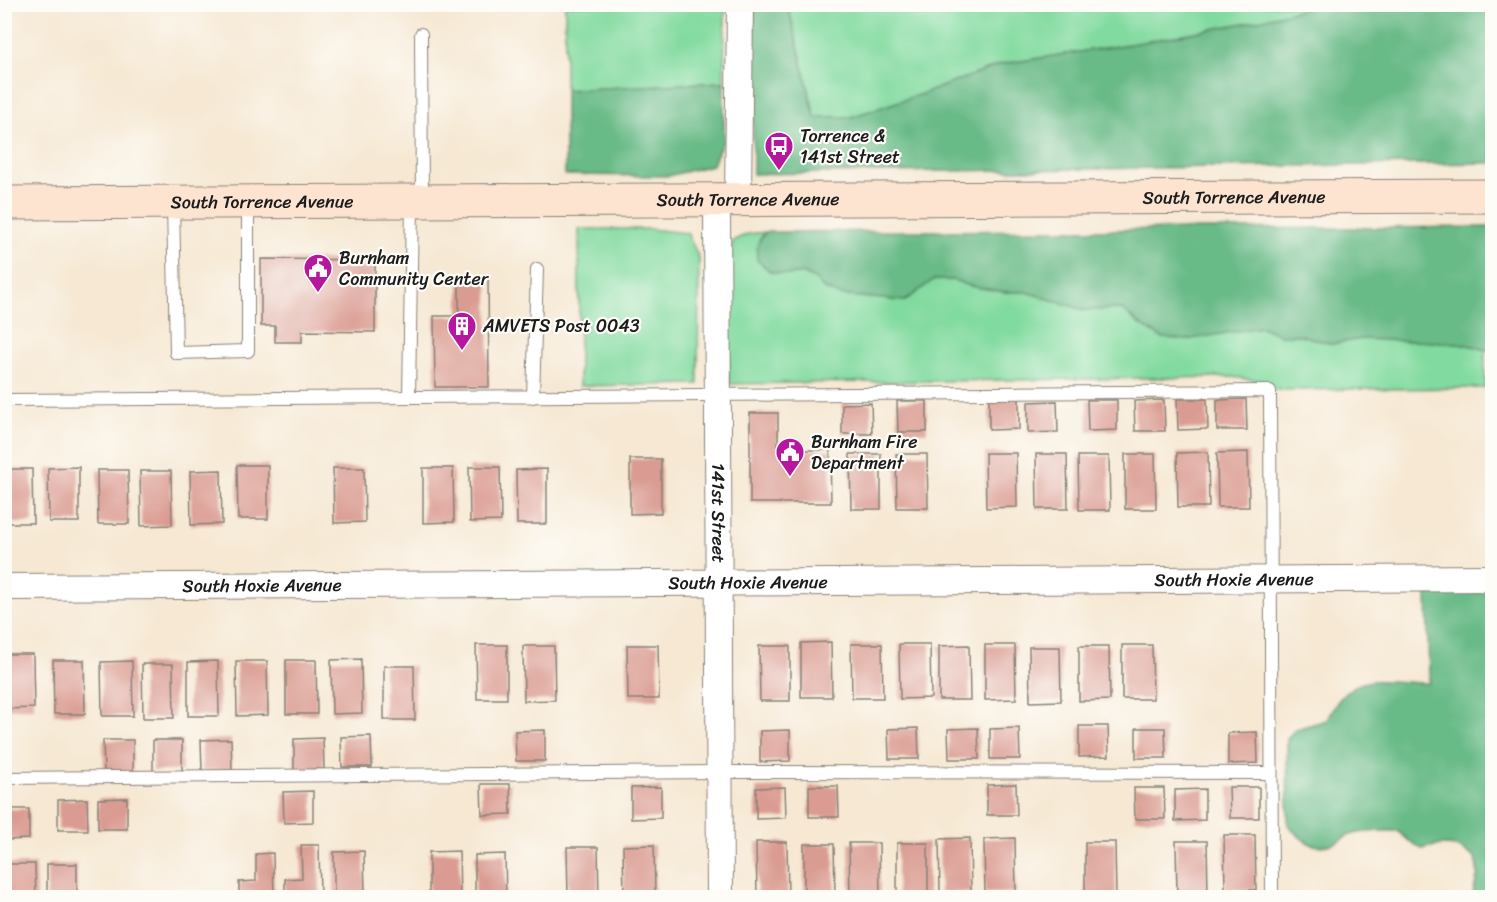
<svg xmlns="http://www.w3.org/2000/svg" width="1497" height="902" font-family="Sriracha,sans-serif">
	<style>
		.green { fill: #81da9f; stroke: #4e7b5e; stroke-width: 1.5 }
		.forest { fill: #68ba86; stroke: #426b51; stroke-width: 1.5 }
		.building { fill: #da9b92 }
		.lines { fill: none; stroke-linecap: round; stroke-linejoin: round }
		.lane-casing { stroke: #898278; stroke-width: 14 }
		.street-casing { stroke: #898278; stroke-width: 28 }
		.secondary-casing { stroke: #898278; stroke-width: 35 }
		.lane { stroke: #fff; stroke-width: 12 }
		.street { stroke: #fff; stroke-width: 26 }
		.secondary { stroke: #fde4d1; stroke-width: 33 }
		.labels { text-anchor: middle; stroke-width: 4.5; stroke-linejoin: round; paint-order: stroke }
		.poi-label { font-size: 18px; fill: #1c1c1c; stroke: #fdfcf7; text-anchor: start }
		.street-label { font-size: 18px; fill: #1c1c1c; stroke: #fdfcf7 }
	</style>
	<rect width="100%" height="100%" fill="#fdfcf7"/>
	<filter id="ink" filterUnits="userSpaceOnUse"><feTurbulence type="fractalNoise" baseFrequency=".0167" numOctaves="2"/><feDisplacementMap in="SourceGraphic" scale="12" xChannelSelector="R" yChannelSelector="G"/><feConvolveMatrix kernelMatrix="1 2 1 2 8 2 1 2 1" color-interpolation-filters="sRGB"/></filter>
	<filter id="wash" filterUnits="userSpaceOnUse"><feTurbulence type="fractalNoise" baseFrequency=".008" numOctaves="4" result="noise"/><feDisplacementMap in="SourceGraphic" scale="24" xChannelSelector="R" yChannelSelector="G"/><feGaussianBlur stdDeviation="1.35" result="paint"/><feColorMatrix in="noise" values="0 0 0 0 0 0 0 0 0 0 0 0 0 0 0 0 0 1.4 0 .05"/><feComposite in="paint" operator="in"/></filter>
	<g filter="url(#wash)">
		<rect width="100%" height="100%" fill="#f6e8d3"/>
		<path class="green" d="M565 5H725L724 82 565 90Z
			M788 5H1319L1255 21 1143 42 1002 64 925 93 851 117H815Z
			M579 229H648L687 233 699 258 698 384 579 386Z
			M766 232 759 239 790 275 802 273 815 279 824 289 840 295 905 301 933 280H954L970 286 1005 292H1027L1084 310 1122 309 1139 324 1231 331 1261 327 1281 335H1301L1332 344 1361 339 1440 342 1474 346 1485 350V388L1272 390 1261 381 1232 377 729 384V253L734 240 748 234Z"/>
		<path class="forest" d="M754 5H788L815 117H851L925 93 1002 64 1143 42 1255 21 1319 5H1492V163L753 174Z
			M724 82V139L712 165 668 176 565 175V90Z
			M1492 227V352L1474 346 1440 342 1361 339 1332 344 1301 335H1281L1261 327 1186 340 1162 338 1139 324 1122 309 1084 310 1027 292H1005L970 286 954 280H933L905 301 840 295 824 289 815 279 803 273 790 275 771 272 757 260C756 248 757 241 766 232Z
			M1427 592H1489L1492 594V897H1472L1478 874 1475 858C1454 843 1446 842 1422 849L1410 842 1398 831C1383 831 1366 830 1350 835 1343 838 1336 844 1328 845 1310 849 1299 837 1288 825L1287 738 1296 729 1327 720C1351 667 1381 683 1429 683Z"/>
		<g id="blocks">
			<path class="building" d="M261 259 375 260V332L302 331V342H275V326H261Z
				M459 277H488L489 387H435L434 316H459Z
				M989 399H1019V429L989 430Z
				M1177 399H1207L1208 429 1178 430Z
				M1246 399 1247 430H1217V400Z
				M1087 400H1117V430L1088 431Z
				M1164 400 1165 431H1135L1134 401Z
				M897 401H927V432H898Z
				M1057 401 1058 432 1028 433V402Z
				M871 403 872 434H842V404Z
				M750 413H778V450H830L831 503H750Z
				M1208 452 1209 507H1178L1177 453Z
				M1248 452 1249 507H1218L1217 453Z
				M985 453H1016L1017 507 986 508Z
				M850 454H881V509H851Z
				M896 454H927L928 508H897Z
				M1036 454H1067L1068 509H1037Z
				M1125 454H1155L1156 509H1125Z
				M1078 456H1109L1110 510H1079Z
				M630 459H661V513L630 514Z
				M237 465H268V519H238Z
				M79 467V522H49L48 468Z
				M469 467H500L501 521 470 522Z
				M333 468H364L365 522 334 523Z
				M423 468H453L454 522 423 523Z
				M4 469H32L33 523H4Z
				M547 469V524H517L516 470Z
				M97 470H128L129 524H98Z
				M221 470 222 524 191 525 190 471Z
				M140 471H171L172 525 141 526Z
				M831 642 832 697H801V643Z
				M851 644H882L883 698H852Z
				M899 644H930L931 698 900 699Z
				M476 645H507V699H477Z
				M627 645H658L659 699H628Z
				M969 645 970 700H939V646Z
				M985 645H1015L1016 699 985 700Z
				M1122 645H1152L1153 699H1122Z
				M523 646H554L555 700 524 701Z
				M759 646H790V701H760Z
				M1079 646H1109L1110 700 1079 701Z
				M1029 647H1060L1061 701 1030 702Z
				M4 654H33L34 708 4 709Z
				M361 659 362 713 332 714 331 660Z
				M53 660H84L85 714H54Z
				M286 660H316L317 714H286Z
				M132 661 133 716H102L101 662Z
				M218 661 219 716H188V662Z
				M236 661H267L268 715 237 716Z
				M142 664H173L174 718H143Z
				M384 666H414L415 720H384Z
				M1079 726H1108L1109 756 1079 757Z
				M918 728 919 759H889L888 729Z
				M978 728 979 759H949L948 729Z
				M1019 728 1020 759H990V729Z
				M1136 728H1165L1166 758H1136Z
				M545 730V761H516L515 731Z
				M790 730V761L760 762V731Z
				M1257 732 1258 763 1228 764V733Z
				M371 736 372 767H342L341 737Z
				M323 738 324 769 294 770V739Z
				M231 739 232 770 202 771 201 740Z
				M103 740H133V771H104Z
				M153 740H182V771H153Z
				M481 784H510L511 814 482 815Z
				M1016 784 1017 815H987V785Z
				M809 786H838L839 817H809Z
				M661 787V818L631 819V788Z
				M785 787 786 818 756 819V788Z
				M1229 787H1259V818H1230Z
				M1134 788H1164L1165 819H1135Z
				M1205 789V820L1175 821V790Z
				M313 791V822L284 823 283 792Z
				M127 798V829H98V799Z
				M87 799 88 830H58V800Z
				M4 809H29V839L4 840Z
				M1224 835H1255L1256 890H1225Z
				M970 838 971 893H940L939 839Z
				M1015 838 1016 893H985L984 839Z
				M1176 841H1207L1208 895H1177Z
				M756 842H787L788 896 757 897Z
				M1085 842H1115L1116 896 1085 897Z
				M849 843H879L880 898H850Z
				M897 843H928V897H897Z
				M804 844H834L835 898H804Z
				M301 845H319L320 898H285V879L302 878Z
				M654 845 655 898H624L623 846Z
				M567 847H598L599 898H568Z
				M364 851 365 898H334V852Z
				M459 851 460 898H429V852Z
				M273 853 274 898H239V882L256 881V854Z
				M505 854 506 898H475V855Z
				M5 864H35L36 898H5Z
				M47 864H77V898H47Z"/>
		</g>
	</g>
	<g filter="url(#ink)">
		<use href="#blocks" fill-opacity="0" stroke="#898278" stroke-width="1.5"/>
		<g class="lines">
			<g class="lane-casing">
				<path id="lane" d="M421 34 422 201
					M173 203 176 353 248 351V203
					M409 397 412 204
					M533 397 537 269
					M4 400 1270 391 1272 898
					M4 778 719 772 1271 773"/>
			</g>
			<g class="street-casing">
				<g id="street">
					<path id="s1" d="M717 199 720 898"/>
					<path d="M738 199 740 4"/>
					<path id="s2" d="M4 587 1492 578"/>
				</g>
			</g>
			<g class="secondary-casing">
				<g id="secondary">
					<path id="s3" d="M4 203 1492 196"/>
				</g>
			</g>
			<use href="#lane" class="lane"/>
			<use href="#street" class="street"/>
			<use href="#secondary" class="secondary"/>
		</g>
	</g>
	<defs>
		<g id="bus-pin" transform="scale(1.5)"><path d="M0 17L-7.5 6A9.5 9.5 0 1 1 7.5 6Z" fill="#b5179e" stroke="#fdfcf7"/><path d="M-5-6H5V4H4V6H2V4H-2V6H-4V4H-5ZM-3.5-4V0h7V-4ZM-3.5 1.2v1.5H-2V1.2ZM2 1.2v1.5H3.5V1.2Z" fill="#fff"/></g>
		<g id="civic-pin" transform="scale(1.5)"><path d="M0 17L-7.5 6A9.5 9.5 0 1 1 7.5 6Z" fill="#b5179e" stroke="#fdfcf7"/><path d="M-.6-6.5H3V-4.5H.6V-3L4-1V1h2V6H-6V1h2V-1L-.6-3ZM-1.2 2.5V6h2.4V2.5Z" fill="#fff"/></g>
		<g id="building-pin" transform="scale(1.5)"><path d="M0 17L-7.5 6A9.5 9.5 0 1 1 7.5 6Z" fill="#b5179e" stroke="#fdfcf7"/><path d="M-4-6H4V6H1V3H-1V6H-4ZM-2.5-4.3h1.7v1.8h-1.7ZM.8-4.3h1.7v1.8H.8ZM-2.5-1h1.7V.8h-1.7ZM.8-1h1.7V.8H.8Z" fill="#fff"/></g>
	</defs>
	<g fill-rule="evenodd">
		<use href="#bus-pin" x="779" y="146"/>
		<use href="#civic-pin" x="318" y="268"/>
		<use href="#building-pin" x="462" y="326"/>
		<use href="#civic-pin" x="790" y="452"/>
	</g>
	<g class="labels">
		<g class="poi-label">
			<text x="800" y="142">Torrence &amp;<tspan x="800" dy="21">141st Street</tspan></text>
			<text x="339" y="264">Burnham<tspan x="339" dy="21">Community Center</tspan></text>
			<text x="483" y="332">AMVETS Post 0043</text>
			<text x="811" y="448">Burnham Fire<tspan x="811" dy="21">Department</tspan></text>
		</g>
		<g class="street-label">
			<text dy="6" stroke="none"><textPath href="#s3" startOffset="1230">South Torrence Avenue</textPath></text>
			<text dy="6" stroke="none"><textPath href="#s3" startOffset="744">South Torrence Avenue</textPath></text>
			<text dy="6" stroke="none"><textPath href="#s3" startOffset="258">South Torrence Avenue</textPath></text>
			<text dy="6" stroke="none"><textPath href="#s1" startOffset="314">141st Street</textPath></text>
			<text dy="6" stroke="none"><textPath href="#s2" startOffset="1230">South Hoxie Avenue</textPath></text>
			<text dy="6" stroke="none"><textPath href="#s2" startOffset="744">South Hoxie Avenue</textPath></text>
			<text dy="6" stroke="none"><textPath href="#s2" startOffset="258">South Hoxie Avenue</textPath></text>
		</g>
	</g>
	<rect width="1497" height="902" fill="none" stroke="#fdfcf7" stroke-width="24"/>
</svg>
